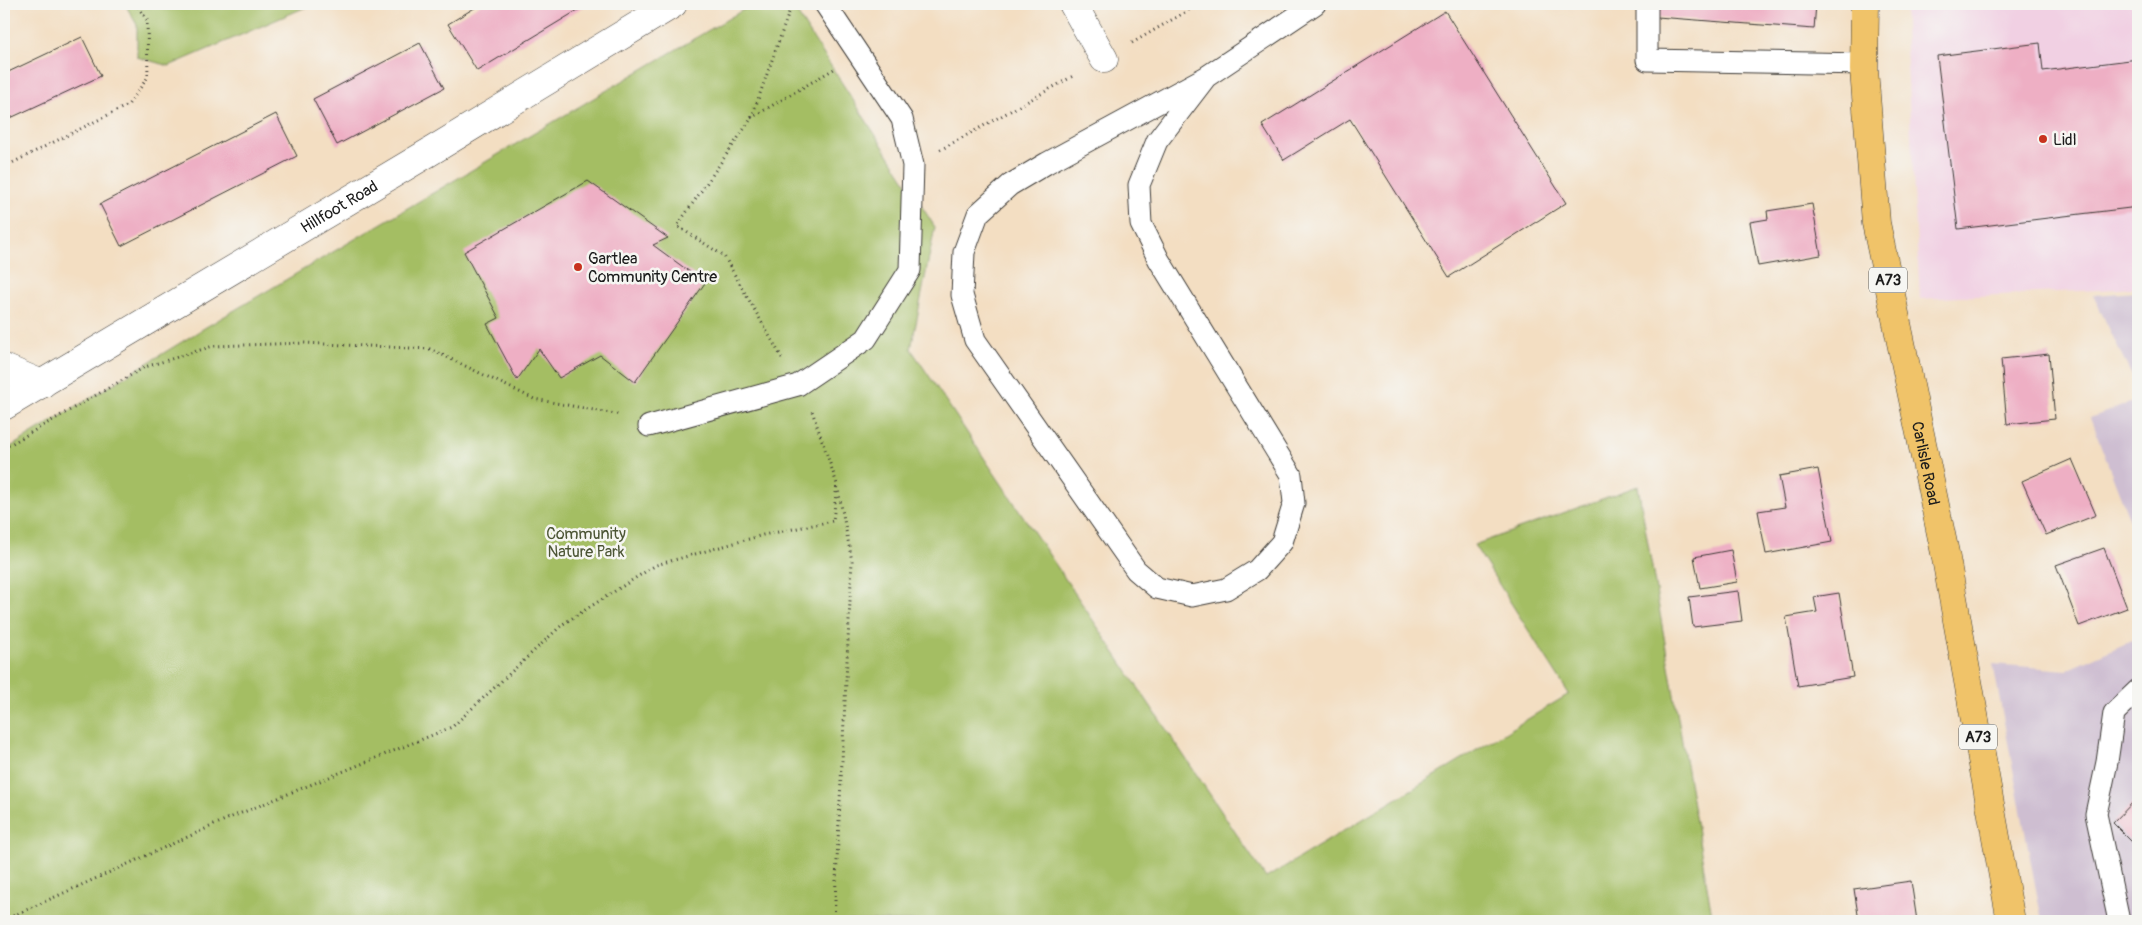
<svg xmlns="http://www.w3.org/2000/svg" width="2142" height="925" font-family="Pangolin,sans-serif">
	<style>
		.built { fill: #f1d0e3 }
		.industrial { fill: #cebed1 }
		.green { fill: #a4be64; stroke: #606d40 }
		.building { fill: #eeafc4 }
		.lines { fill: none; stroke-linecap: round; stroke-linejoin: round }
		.lane-casing { stroke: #3c3935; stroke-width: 23 }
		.street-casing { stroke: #3c3935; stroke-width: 29 }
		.primary-casing { stroke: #3c3935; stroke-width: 29 }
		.path { stroke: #3c3935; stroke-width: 3; stroke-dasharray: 1 4; stroke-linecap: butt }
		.lane { stroke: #fff; stroke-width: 21 }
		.street { stroke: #fff; stroke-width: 28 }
		.primary { stroke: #f0c369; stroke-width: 28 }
		.poi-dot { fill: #c8321e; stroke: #f6f6f2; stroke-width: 2 }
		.labels { text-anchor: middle; stroke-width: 5; stroke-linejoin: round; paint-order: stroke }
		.shield { fill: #f6f6f2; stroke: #5d5d5c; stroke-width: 1 }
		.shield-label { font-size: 15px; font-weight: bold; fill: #1c1c1c }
		.poi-label { font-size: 16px; fill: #1c1c1c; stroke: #f6f6f2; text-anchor: start }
		.street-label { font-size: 16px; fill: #1c1c1c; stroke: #f6f6f2 }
		.park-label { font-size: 16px; fill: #4c5535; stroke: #f6f6f2 }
	</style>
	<rect width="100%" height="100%" fill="#f6f6f2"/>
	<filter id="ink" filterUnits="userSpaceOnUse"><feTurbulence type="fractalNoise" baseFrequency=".02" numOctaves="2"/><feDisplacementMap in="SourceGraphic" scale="10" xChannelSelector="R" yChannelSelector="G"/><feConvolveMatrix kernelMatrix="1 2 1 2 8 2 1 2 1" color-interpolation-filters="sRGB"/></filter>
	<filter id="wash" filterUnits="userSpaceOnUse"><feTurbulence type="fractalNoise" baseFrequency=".0096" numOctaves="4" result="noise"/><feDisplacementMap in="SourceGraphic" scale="20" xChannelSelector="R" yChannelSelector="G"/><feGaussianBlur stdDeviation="1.12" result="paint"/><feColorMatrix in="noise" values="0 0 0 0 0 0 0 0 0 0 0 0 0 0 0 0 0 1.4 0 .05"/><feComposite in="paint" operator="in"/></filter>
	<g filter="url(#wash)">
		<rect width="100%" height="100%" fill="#f3dec2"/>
		<path class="built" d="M1906 4H2138V288L1920 299 1905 29Z"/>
		<path class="industrial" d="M2138 292V389L2093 295Z
			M2138 400V541L2090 418Z
			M2138 638V921H2042L1993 664 2066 670Z"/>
		<path class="green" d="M125 4H313L169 66 137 57V25Z
			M753 4H791L935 227 911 349 1266 878 1569 694 1474 545 1638 486 1713 921H4V451L206 327Z"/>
		<g id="blocks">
			<path class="building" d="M481 4H588L477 71 448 24Z
				M1658 4H1816L1814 29 1657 17Z
				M1445 11 1566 203 1449 277 1350 119 1284 160 1262 125Z
				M82 37 101 76 4 121V74Z
				M420 43 444 88 337 145 313 99Z
				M2040 43 2043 71 2138 59V207L1958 229 1937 56Z
				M276 114 297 156 121 246 100 204Z
				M588 181 668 238 653 245 705 283 635 382 600 355 559 378 539 349 517 380 487 324 499 318 464 252Z
				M1812 204 1821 255 1758 266 1750 222 1768 219 1767 211Z
				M2049 354 2055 419 2007 424 2001 359Z
				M2072 459 2096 515 2046 535 2022 481Z
				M1818 469 1832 542 1766 554 1758 511 1785 507 1779 476Z
				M2104 548 2127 608 2079 626 2056 565Z
				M1731 550 1737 582 1700 588 1694 557Z
				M1738 591 1742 621 1693 627 1689 597Z
				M1839 593 1853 677 1798 686 1786 617 1817 612 1814 597Z
				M2138 797V848L2113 823Z
				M1911 881 1917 921H1859L1854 889Z"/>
		</g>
	</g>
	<g filter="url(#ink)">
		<use href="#blocks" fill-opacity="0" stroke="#3c3935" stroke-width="1"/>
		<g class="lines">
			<g class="lane-casing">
				<path id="lane" d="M1647 4V60L1864 64
					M1206 77 1157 141 1139 185 1141 224 1159 260 1291 475 1294 503 1282 542 1257 570 1226 589 1192 596 1157 588 1136 570 975 340 962 295 964 252 978 214 1010 185 1047 163 1206 77 1315 4
					M649 426 798 385 866 339 910 270 913 165 902 119 825 4
					M2119 921 2096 814 2107 762 2114 713 2138 690"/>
			</g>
			<g class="street-casing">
				<g id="street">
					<path d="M1073 4 1104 59"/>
					<path d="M4 368 42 384"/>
					<path id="s1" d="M4 406 428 153 673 4"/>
				</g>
			</g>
			<g class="primary-casing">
				<g id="primary">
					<path id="s2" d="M1865 4 1864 70 1876 223 1945 553 2011 921"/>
				</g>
			</g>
			<path class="path" d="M1132 43 1199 4
				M751 118 834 69
				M940 150 1075 75
				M4 167 128 105 148 77 147 20 136 4
				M782 358 724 256 677 226 751 119 792 4
				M4 448 145 367 213 346 304 343 430 349 534 399 621 415
				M4 920 234 816 452 727 563 624 656 565 763 535 833 521 837 484 812 411
				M834 921 852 561 838 489"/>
			<use href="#lane" class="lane"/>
			<use href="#street" class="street"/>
			<use href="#primary" class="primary"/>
		</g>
	</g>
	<g class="poi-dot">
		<circle cx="2043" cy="139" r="5"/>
		<circle cx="578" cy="267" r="5"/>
	</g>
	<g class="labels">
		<g class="shield">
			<rect x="1869" y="267.5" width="38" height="25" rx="4"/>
			<rect x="1959" y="724.5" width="38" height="25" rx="4"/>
		</g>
		<g class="shield-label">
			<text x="1888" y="285">A73</text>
			<text x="1978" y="742">A73</text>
		</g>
		<g class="poi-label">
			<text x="2053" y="145">Lidl</text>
			<text x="588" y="264">Gartlea<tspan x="588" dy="18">Community Centre</tspan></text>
		</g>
		<g class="street-label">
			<text dy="6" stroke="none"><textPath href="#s1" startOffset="390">Hillfoot Road</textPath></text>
			<text dy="6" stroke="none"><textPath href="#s2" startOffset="465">Carlisle Road</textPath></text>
		</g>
		<g class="park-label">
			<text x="586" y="539">Community<tspan x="586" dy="18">Nature Park</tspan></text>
		</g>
	</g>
	<rect width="2142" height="925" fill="none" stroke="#f6f6f2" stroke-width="20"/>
</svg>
